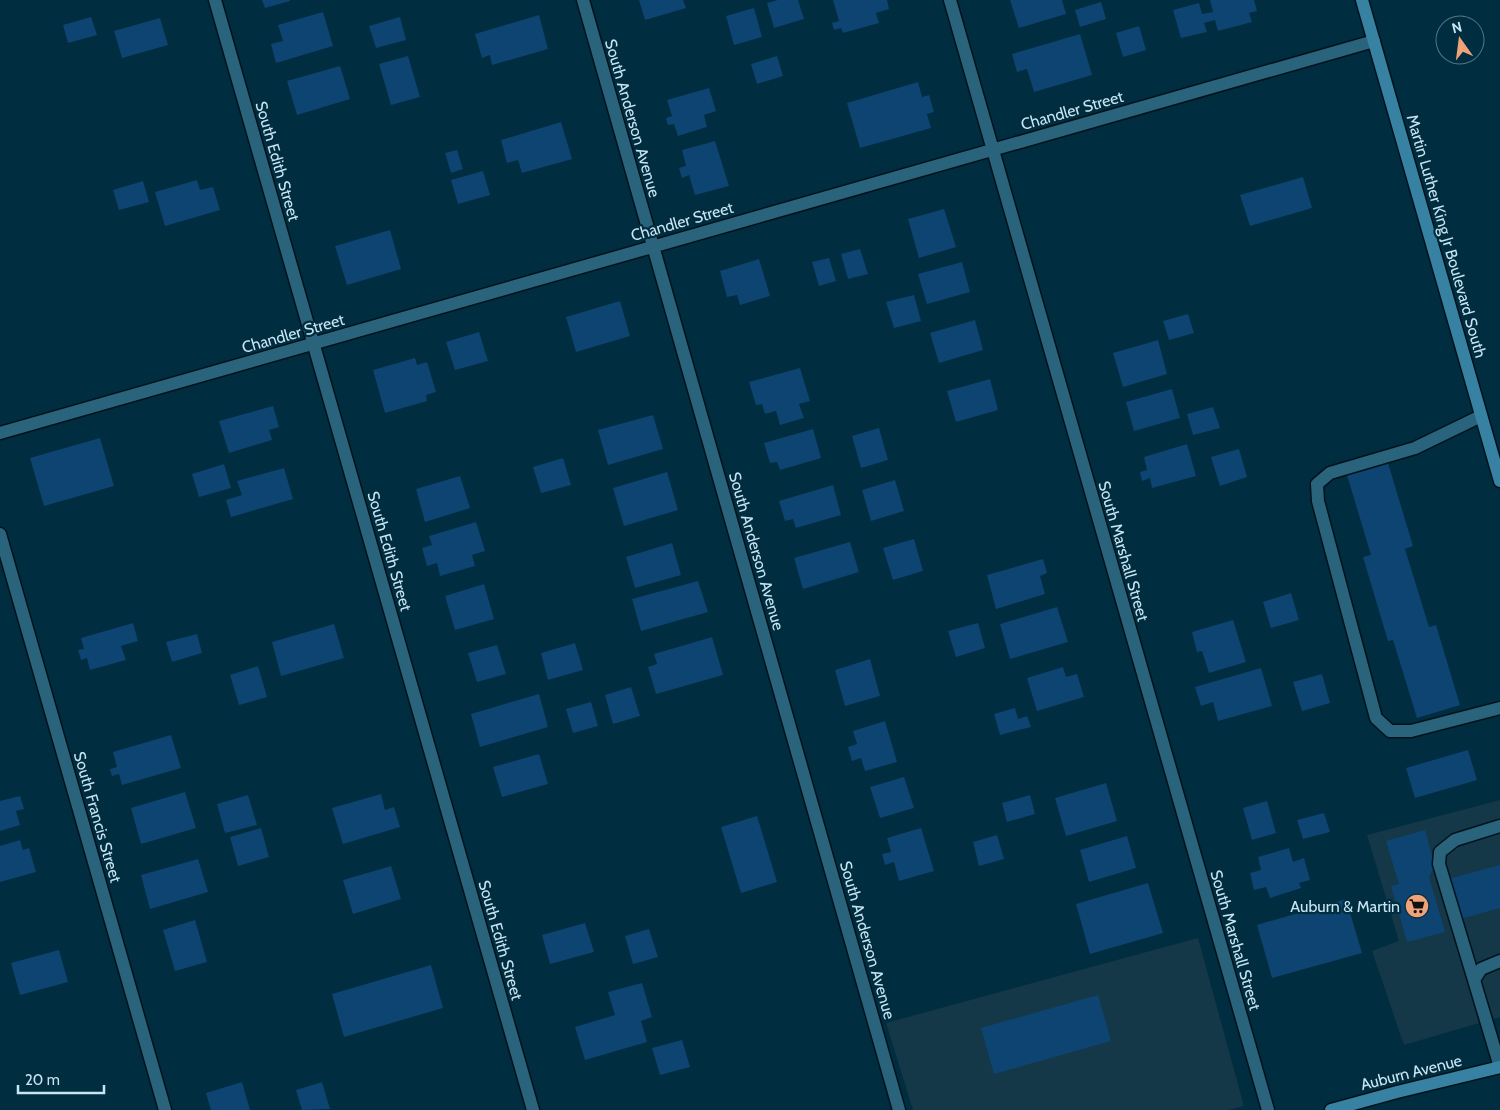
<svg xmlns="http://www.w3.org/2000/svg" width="1500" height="1110" font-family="Cabin,sans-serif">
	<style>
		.built { fill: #143847 }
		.building { fill: #0d4472 }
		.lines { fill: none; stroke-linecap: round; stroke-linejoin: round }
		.lane-casing { stroke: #03131b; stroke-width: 15 }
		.street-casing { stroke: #03131b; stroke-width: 15 }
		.secondary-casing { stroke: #03131b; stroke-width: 15 }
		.lane { stroke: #29637c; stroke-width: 12 }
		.street { stroke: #29637c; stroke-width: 12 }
		.secondary { stroke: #3782a2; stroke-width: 12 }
		.labels { text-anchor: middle; stroke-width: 4.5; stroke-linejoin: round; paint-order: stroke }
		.street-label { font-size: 16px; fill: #c8e5f3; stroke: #002d3f }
		.poi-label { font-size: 16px; fill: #c8e5f3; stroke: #002d3f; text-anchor: end }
	</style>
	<rect width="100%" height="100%" fill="#002d3f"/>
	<path class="built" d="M1500 800V1017L1404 1045 1372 951 1399 941 1367 835Z
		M1198 938 1244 1106 1228 1110H913L886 1023Z"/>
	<path class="building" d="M262 0H290V1L265 8Z
		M639 0H683L686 8 645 20Z
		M778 0H798L804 19 774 28 767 3Z
		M833 0H887L889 9 876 13 879 23 843 33 841 28 834 30 832 23 839 21Z
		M1010 0H1062L1066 14 1019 28Z
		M1210 0H1254L1257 11 1249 13 1252 22 1218 31 1215 20 1204 23 1207 32 1181 38 1173 10 1199 3 1202 14 1213 12Z
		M1101 2 1106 19 1080 27 1075 10Z
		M754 8 762 37 734 45 726 16Z
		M323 12 333 46 276 63 271 44 283 41 278 25Z
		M539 15 548 49 492 65 490 55 482 58 475 34Z
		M91 17 97 35 68 43 63 25Z
		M400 17 406 40 376 48 369 26Z
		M160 18 168 45 122 58 114 31Z
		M1139 26 1146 50 1123 57 1116 33Z
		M1080 34 1092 75 1034 92 1027 69 1017 72 1012 54Z
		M408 56 420 97 391 105 379 64Z
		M777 56 783 76 757 84 751 64Z
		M340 66 350 99 297 115 287 81Z
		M918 82 922 97 929 95 934 112 927 114 931 128 860 148 847 103Z
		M709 88 716 111 704 115 707 127 678 136 674 124 668 125 666 118 672 116 667 100Z
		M561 122 572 159 522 173 518 160 507 163 501 140Z
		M715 141 729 186 695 195 689 175 682 178 679 168 686 166 682 150Z
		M457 150 463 169 451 173 445 153Z
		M483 171 490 195 458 204 451 180Z
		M1303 177 1312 208 1250 226 1240 195Z
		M197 180 200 190 213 187 220 210 165 226 155 192Z
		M143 181 149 202 119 210 113 190Z
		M944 209 956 247 919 258 908 219Z
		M390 230 401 269 347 285 335 246Z
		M860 249 868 274 848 279 841 254Z
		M829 258 836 281 819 286 812 262Z
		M759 259 770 296 740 305 737 295 727 297 720 271Z
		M962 262 970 292 927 304 918 274Z
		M914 295 921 321 894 328 886 302Z
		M620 301 630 336 576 352 566 317Z
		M1188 314 1194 333 1169 340 1163 321Z
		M975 320 983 350 939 363 930 333Z
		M479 332 488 361 455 370 446 342Z
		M1158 340 1167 374 1123 387 1113 353Z
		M415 358 417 365 427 362 436 392 426 395 427 401 385 413 373 370Z
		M800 368 810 401 799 404 804 418 780 425 776 411 765 414 762 404 756 405 749 382Z
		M990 379 998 410 956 422 947 391Z
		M1172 389 1180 418 1134 431 1126 402Z
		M273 406 279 427 269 430 272 440 229 453 219 421Z
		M1213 407 1220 428 1193 435 1187 414Z
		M653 415 663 449 608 465 598 430Z
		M879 428 888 460 861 468 852 436Z
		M813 429 821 458 780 470 777 462 770 463 764 443Z
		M100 438 114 486 44 506 30 458Z
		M1187 444 1196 476 1152 488 1150 478 1142 481 1140 472 1147 470 1144 457Z
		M1239 449 1247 477 1220 486 1211 457Z
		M563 458 571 485 541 493 533 467Z
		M1388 463 1413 546 1405 549 1429 627 1436 625 1460 705 1417 718 1393 640 1388 641 1363 557 1371 555 1347 475Z
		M224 464 231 488 199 497 192 474Z
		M284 468 293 499 231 517 226 500 242 495 237 481Z
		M667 472 678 510 624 526 613 488Z
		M460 476 470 508 425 522 416 489Z
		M895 480 904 511 871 521 862 490Z
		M833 485 841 515 796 528 793 519 785 521 779 501Z
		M476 522 485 551 472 555 475 566 440 576 437 563 427 566 422 548 432 545 429 536Z
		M914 539 923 571 893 580 883 548Z
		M850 542 859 572 803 589 794 558Z
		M672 543 681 575 635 588 626 557Z
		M1043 559 1047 573 1040 576 1045 594 996 609 987 575Z
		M698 581 708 612 641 631 632 599Z
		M484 584 494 619 455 630 445 596Z
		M1291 593 1299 620 1271 628 1263 602Z
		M1057 607 1068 642 1010 659 1000 624Z
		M1233 620 1246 662 1209 673 1202 651 1197 652 1192 632Z
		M133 623 138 641 121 646 126 660 90 670 87 658 81 660 78 650 84 649 81 638Z
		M978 623 985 648 956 657 948 631Z
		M334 624 344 658 281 676 272 642Z
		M197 634 202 653 172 662 166 642Z
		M712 637 723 675 656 694 648 667 657 664 654 654Z
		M575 643 583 670 548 680 541 653Z
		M497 645 506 674 477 682 468 653Z
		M870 659 880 696 845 706 835 670Z
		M258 666 267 697 239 705 230 675Z
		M1063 667 1066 677 1077 674 1084 697 1037 711 1027 678Z
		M1261 668 1272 706 1218 721 1213 702 1201 706 1195 687Z
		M1322 674 1330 703 1302 711 1293 682Z
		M631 687 640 716 613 724 605 695Z
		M539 694 548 727 480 747 471 714Z
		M591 702 598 726 573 733 566 709Z
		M1015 708 1018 719 1027 716 1031 727 1000 735 994 714Z
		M885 721 897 762 865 771 861 758 852 761 848 747 857 744 853 731Z
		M171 735 181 768 122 785 119 774 112 776 110 769 117 767 113 752Z
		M1468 750 1477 780 1415 798 1406 768Z
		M539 754 548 784 502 797 493 767Z
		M904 777 914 808 880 818 870 787Z
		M1106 783 1117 821 1066 836 1055 798Z
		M185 792 196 828 141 844 131 808Z
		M381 794 385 810 394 807 400 827 343 844 332 808Z
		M248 795 257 825 225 833 217 804Z
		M1030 795 1035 814 1007 822 1002 803Z
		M20 796 24 809 16 811 20 825 0 831V801Z
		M1267 801 1276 833 1252 840 1243 808Z
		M1324 813 1330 832 1303 839 1297 820Z
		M757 816 777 882 741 893 721 827Z
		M261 828 269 857 238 866 230 837Z
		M921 828 934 871 899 881 894 862 885 865 882 854 891 852 887 838Z
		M1425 830 1435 866 1429 877 1445 932 1407 942 1391 886 1399 884 1386 841Z
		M997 835 1004 859 979 866 973 842Z
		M1127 836 1136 868 1089 882 1080 850Z
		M20 840 23 850 29 848 36 872 0 882V846Z
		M1289 848 1293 862 1304 858 1310 880 1299 883 1301 888 1270 898 1266 887 1254 890 1250 873 1261 870 1258 857Z
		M198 859 208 892 150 909 141 875Z
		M1500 865V908L1460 919 1448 879Z
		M391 866 401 899 353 914 343 880Z
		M1148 883 1163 933 1090 954 1076 904Z
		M1346 899 1362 953 1272 978 1257 925Z
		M195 920 207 962 175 971 163 930Z
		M585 923 594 952 550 964 542 935Z
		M649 929 658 957 633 964 625 936Z
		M59 950 68 982 20 995 11 963Z
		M431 965 443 1008 344 1037 332 994Z
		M642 983 652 1017 641 1021 647 1042 585 1060 575 1027 615 1015 608 992Z
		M1098 995 1111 1041 994 1074 981 1028Z
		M682 1040 690 1067 660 1075 652 1048Z
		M242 1082 250 1110H211L206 1093Z
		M322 1082 330 1109 302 1110 296 1090Z"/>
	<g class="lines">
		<g class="lane-casing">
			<path id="lane" d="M1481 416 1415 448 1330 473 1317 484 1318 501 1376 718 1390 731H1411L1500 708
				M1500 961 1481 969 1474 980 1500 1067
				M1474 980 1439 864 1440 852 1455 840 1500 826"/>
		</g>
		<g class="street-casing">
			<path id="street" d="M215 0 533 1110
				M583 0 899 1110
				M950 0 1268 1110
				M0 433 1374 41
				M0 534 165 1110"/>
		</g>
		<g class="secondary-casing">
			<path id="secondary" d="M1362 0 1500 481
				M1331 1110 1397 1092 1500 1067"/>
		</g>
		<use href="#lane" class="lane"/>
		<use href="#street" class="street"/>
		<use href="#secondary" class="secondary"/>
	</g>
	<defs>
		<g id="supermarket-disc" transform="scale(1.25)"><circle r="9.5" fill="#f0a378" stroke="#002d3f"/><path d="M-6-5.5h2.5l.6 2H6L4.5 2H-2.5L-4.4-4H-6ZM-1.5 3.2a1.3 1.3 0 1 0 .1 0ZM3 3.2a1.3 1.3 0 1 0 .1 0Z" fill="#111"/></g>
	</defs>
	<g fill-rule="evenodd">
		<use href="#supermarket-disc" x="1417" y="906"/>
	</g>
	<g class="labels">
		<g class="street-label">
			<text transform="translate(1072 110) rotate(-16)" y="6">Chandler Street</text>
			<text transform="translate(633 118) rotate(74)" y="6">South Anderson Avenue</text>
			<text transform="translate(278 161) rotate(74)" y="6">South Edith Street</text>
			<text transform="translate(682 221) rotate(-16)" y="6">Chandler Street</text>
			<text transform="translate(1447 236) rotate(74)" y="6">Martin Luther King Jr Boulevard South</text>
			<text transform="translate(293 333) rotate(-16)" y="6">Chandler Street</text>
			<text transform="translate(390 551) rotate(74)" y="6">South Edith Street</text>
			<text transform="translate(757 551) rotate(74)" y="6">South Anderson Avenue</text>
			<text transform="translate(1124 551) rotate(74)" y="6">South Marshall Street</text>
			<text transform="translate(98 817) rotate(74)" y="6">South Francis Street</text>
			<text transform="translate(501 940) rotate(74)" y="6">South Edith Street</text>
			<text transform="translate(868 940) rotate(74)" y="6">South Anderson Avenue</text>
			<text transform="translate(1236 940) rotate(74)" y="6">South Marshall Street</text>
			<text transform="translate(1411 1072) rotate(-14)" y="6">Auburn Avenue</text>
		</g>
		<g class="poi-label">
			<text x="1400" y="912">Auburn &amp; Martin</text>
		</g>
	</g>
	<g transform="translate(1460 40) rotate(346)"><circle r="24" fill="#002d3f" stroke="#507787"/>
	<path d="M0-4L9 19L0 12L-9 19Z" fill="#f0a378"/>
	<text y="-8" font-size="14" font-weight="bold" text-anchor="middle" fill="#c8e5f3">N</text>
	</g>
	<path d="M18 1085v8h86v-8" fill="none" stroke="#c8e5f3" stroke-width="2.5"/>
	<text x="25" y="1085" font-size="15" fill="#c8e5f3" stroke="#002d3f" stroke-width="4" paint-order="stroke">20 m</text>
</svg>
